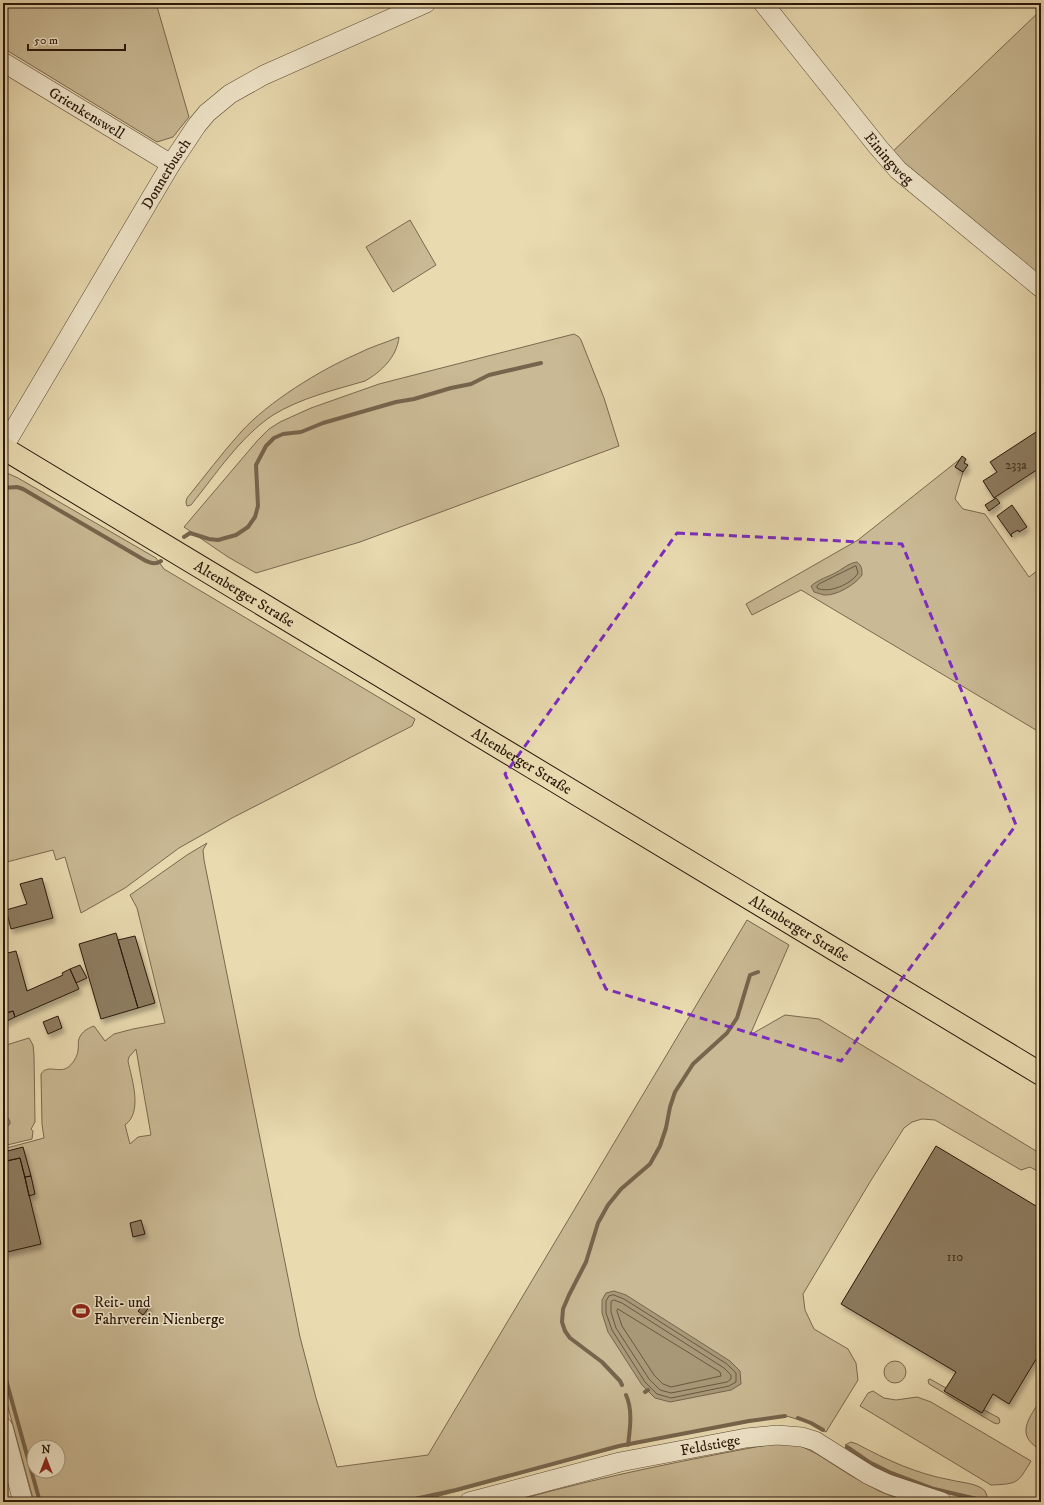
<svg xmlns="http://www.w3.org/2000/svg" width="1044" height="1505" font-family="'IM FELL DW Pica',serif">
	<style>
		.green { fill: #c9b994; stroke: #7a684f; fill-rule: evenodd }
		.water { fill: #a89878; stroke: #76644c }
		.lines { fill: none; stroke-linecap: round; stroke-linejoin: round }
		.shore { stroke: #695841; stroke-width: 1 }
		.stream { stroke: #76644c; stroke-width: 4 }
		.building { fill: #8d7c60; stroke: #2a170a; filter: url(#shadow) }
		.minor-casing { stroke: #5a4834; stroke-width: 20 }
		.major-casing { stroke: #2a170a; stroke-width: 24 }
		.minor { stroke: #f1e7cc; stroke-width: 19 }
		.major { stroke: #e9dab0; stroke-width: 22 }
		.marked { fill: none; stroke: #7b2cbf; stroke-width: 3; stroke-dasharray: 8 5; stroke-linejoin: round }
		.labels { text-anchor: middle; stroke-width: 3; stroke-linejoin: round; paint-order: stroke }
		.number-label { font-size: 13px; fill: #433020 }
		.street-label { font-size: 15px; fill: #2a170a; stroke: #f1e7cc }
		.poi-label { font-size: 15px; fill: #2a170a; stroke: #f1e7cc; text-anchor: start }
	</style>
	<defs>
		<filter id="shadow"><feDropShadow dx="2.5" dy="4.5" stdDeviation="2" flood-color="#0004"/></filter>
	</defs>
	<rect width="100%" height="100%" fill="#e9dab0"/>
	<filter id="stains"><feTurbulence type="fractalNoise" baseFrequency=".005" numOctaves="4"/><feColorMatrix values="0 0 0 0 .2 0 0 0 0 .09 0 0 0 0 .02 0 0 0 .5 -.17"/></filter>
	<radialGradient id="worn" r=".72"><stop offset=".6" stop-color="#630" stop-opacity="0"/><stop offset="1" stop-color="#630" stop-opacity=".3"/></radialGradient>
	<path class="green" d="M3 3H156L189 117 173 137 157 142 3 48Z
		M1041 10V285L888 156Z
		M410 220 436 265 393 292 366 247Z
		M574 334 579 337 581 340 604 398 619 446 360 542 256 573 228 557 184 527 257 441 269 429 280 422 311 408 379 384Z
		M399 337C397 357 381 372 365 381 334 390 301 398 273 415 240 437 216 474 191 505L187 506 186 502 187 498C205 476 222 453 241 432 268 402 320 370 357 354 370 347 385 343 399 337Z
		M960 459 955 467 963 472 955 499 963 509 985 514 1029 577 1041 568V733L801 590 752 615 746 604 858 540Z
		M3 474H9L18 478 156 558 164 569 415 719 412 726 232 818 179 848 125 888 81 913 65 857 56 860 53 850 3 863Z
		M207 843 203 850 204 860 300 1337 316 1398 337 1467 428 1455 747 920 789 945 750 1035 785 1015 819 1019 1041 1154V1173L1030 1167 1021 1170 935 1120 922 1119 912 1122 904 1128 870 1182 803 1294 805 1310 814 1329 848 1349 856 1363 858 1380 826 1432 810 1423 783 1415V1417L735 1424 620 1447 417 1502H34L3 1389V1149L44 1138 42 1124 41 1074C47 1064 58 1073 67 1068 72 1065 78 1056 78 1050 79 1044 77 1040 81 1035 84 1030 89 1028 94 1026L105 1041 114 1034 133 1029 165 1023 137 908 130 895 187 855ZM136 1049 151 1135 138 1137 130 1144 125 1125C143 1112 132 1080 128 1061L129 1057ZM34 1447H58V1471H34Z
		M29 1038 33 1045 34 1055 35 1122 31 1129 33 1131 32 1139 3 1146V1126H8V1118L3 1112V1046Z
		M884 1372a11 11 0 1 1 22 0a11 11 0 1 1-22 0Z
		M930 1379 946 1388 945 1391 981 1413 984 1410 999 1418 1000 1422 998 1424 994 1423 929 1384 928 1380Z
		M873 1391 884 1398 896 1400 917 1397 931 1402 1031 1461C1018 1483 1018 1484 991 1485L860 1406 868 1393Z
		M1041 1399V1444L1038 1448C1015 1434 1030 1417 1041 1399Z
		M851 1442 857 1444C887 1460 917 1474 951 1480 963 1483 977 1483 985 1491L987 1496 985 1500 934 1488 889 1473 869 1462 845 1445Z
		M777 1443 799 1445 817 1454 850 1475 879 1491 906 1502H526L525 1498C608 1475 692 1459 777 1443Z"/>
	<path class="water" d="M857 562C862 566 862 569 862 575 855 585 836 596 824 595 821 594 817 593 814 592L811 586C819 579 828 577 837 572 844 568 849 563 857 562Z
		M3 1112 10 1121V1124L8 1126H3Z
		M614 1291 626 1295 730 1361 740 1371 741 1384 731 1390 670 1402 655 1398 642 1385 608 1332 602 1313V1300L606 1293Z"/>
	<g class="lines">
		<path class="shore" d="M856 566 858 573C852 584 828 594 817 588V586L819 584Z
			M614 1295 624 1299 727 1364 736 1373V1382L729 1386 671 1398 657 1394 645 1382 612 1330 606 1313V1301L609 1296Z
			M614 1300 622 1303 724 1368 731 1375V1379L727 1382 671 1393 660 1390 649 1379 616 1328 611 1312V1302Z
			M618 1309 720 1372 721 1376 671 1387 663 1384 654 1375 622 1326 617 1311Z"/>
		<path class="stream" d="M4 481 7 488
			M3 488 17 487 23 489 146 561C152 563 155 565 161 561
			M184 537 190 533 209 539 218 540 236 535 248 527 255 517 258 506 256 465 266 446 274 438 283 434 301 432 323 423 396 402 414 399 451 388 471 384 489 375 541 363
			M3 1369 40 1502
			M622 1385 620 1381 602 1362 570 1338 565 1331 562 1322 563 1309 569 1295 586 1262 598 1223 608 1205 621 1189 650 1164 660 1146 666 1128 670 1107 675 1092 693 1064 727 1033 737 1018 750 975 758 972
			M645 1392 648 1390
			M626 1395C633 1410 630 1429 628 1445
			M798 1418 811 1423 823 1430
			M847 1447 869 1462 889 1472 934 1489 981 1500
			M401 1502 456 1490 619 1446 749 1421 785 1416
			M996 1502H998"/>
	</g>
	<path class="building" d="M1036 432 1041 440V467L994 498 983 481 997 472 990 462Z
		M962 456 966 459 964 463 968 465 963 472 955 467Z
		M996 498 1000 503 989 511 985 505Z
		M1012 505 1027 527 1019 532 1018 530 1011 534 1012 537 997 516Z
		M42 878 53 918 11 929 6 910 27 904 20 884Z
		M116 933 138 1008 101 1019 79 944Z
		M135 936 155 1003 138 1008 118 940Z
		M16 951 27 991 63 975 62 973 70 969 79 989 15 1017 13 1011 3 1014V954Z
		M80 965 87 978 76 983 70 969Z
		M13 1011 15 1017 3 1023V1014Z
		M58 1016 62 1028 48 1034 43 1022Z
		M936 1146 1041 1209V1351L1009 1404 993 1394 982 1413 944 1391 956 1372 841 1304Z
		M23 1147 31 1176 25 1177 20 1158 6 1161 4 1152Z
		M20 1158 41 1244 3 1253V1162Z
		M31 1176 35 1194 29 1196 25 1177Z
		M141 1220 145 1234 133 1237 130 1223Z
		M146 1302 150 1306 143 1315 138 1311Z"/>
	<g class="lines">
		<g class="minor-casing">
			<g id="minor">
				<path id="s1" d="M763 3 878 147 898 170 1041 288"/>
				<path id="s2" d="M3 62 171 164"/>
				<path id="s3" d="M3 448 171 164 197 125 207 113 230 94 264 75 426 3"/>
				<path d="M3 1427 23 1502"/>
				<path id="s4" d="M469 1502 620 1462 746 1438 777 1435 802 1437 815 1441 869 1475 888 1484 942 1502"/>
			</g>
		</g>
		<g class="major-casing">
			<g id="major">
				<path id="s5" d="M3 448 1041 1074"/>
			</g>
		</g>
		<use href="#minor" class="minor"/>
		<use href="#major" class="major"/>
	</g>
	<path class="marked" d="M677 533 902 544 1016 825 841 1061 606 989 505 774Z"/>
	<defs>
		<g id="stadium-bare" transform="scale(1.38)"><path d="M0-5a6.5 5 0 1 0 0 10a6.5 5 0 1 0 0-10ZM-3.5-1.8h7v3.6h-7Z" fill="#8f2418" stroke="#f1e7cc" stroke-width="2.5" paint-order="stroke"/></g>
	</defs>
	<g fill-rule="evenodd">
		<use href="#stadium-bare" x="81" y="1311"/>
	</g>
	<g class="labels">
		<g class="number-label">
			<text x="1016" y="469">233a</text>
			<text x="955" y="1261">110</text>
		</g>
		<g class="street-label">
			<text dy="5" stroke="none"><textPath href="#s2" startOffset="98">Grienkenswell</textPath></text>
			<text dy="5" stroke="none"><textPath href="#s1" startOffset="200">Einingweg</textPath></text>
			<text dy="5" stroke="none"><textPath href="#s3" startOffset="319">Donnerbusch</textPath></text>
			<text dy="5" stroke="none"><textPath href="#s5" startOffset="282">Altenberger Straße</textPath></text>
			<text dy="5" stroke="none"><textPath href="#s5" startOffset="606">Altenberger Straße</textPath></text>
			<text dy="5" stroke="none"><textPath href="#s5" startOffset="930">Altenberger Straße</textPath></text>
			<text dy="5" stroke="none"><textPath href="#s4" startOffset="248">Feldstiege</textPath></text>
		</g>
		<g class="poi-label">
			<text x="94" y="1307">Reit- und<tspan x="94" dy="17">Fahrverein Nienberge</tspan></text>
		</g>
	</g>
	<rect width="1044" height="1505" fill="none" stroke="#e9dab0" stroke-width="16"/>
	<rect x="4" y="4" width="1036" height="1497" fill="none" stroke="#2a170a" stroke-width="2"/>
	<rect x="8" y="8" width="1028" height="1489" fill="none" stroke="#2a170a"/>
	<g transform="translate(46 1459)"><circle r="19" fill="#f1e7cc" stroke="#a1947e"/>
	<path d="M0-3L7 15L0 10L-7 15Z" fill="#8f2418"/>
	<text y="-6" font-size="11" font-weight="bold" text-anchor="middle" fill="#2a170a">N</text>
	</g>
	<path d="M28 44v6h97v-6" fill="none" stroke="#2a170a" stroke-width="2"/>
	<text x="34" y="44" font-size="12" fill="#2a170a" stroke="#f1e7cc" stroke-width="3" paint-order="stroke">50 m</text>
	<rect width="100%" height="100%" filter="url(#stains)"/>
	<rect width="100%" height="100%" fill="url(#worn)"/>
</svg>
